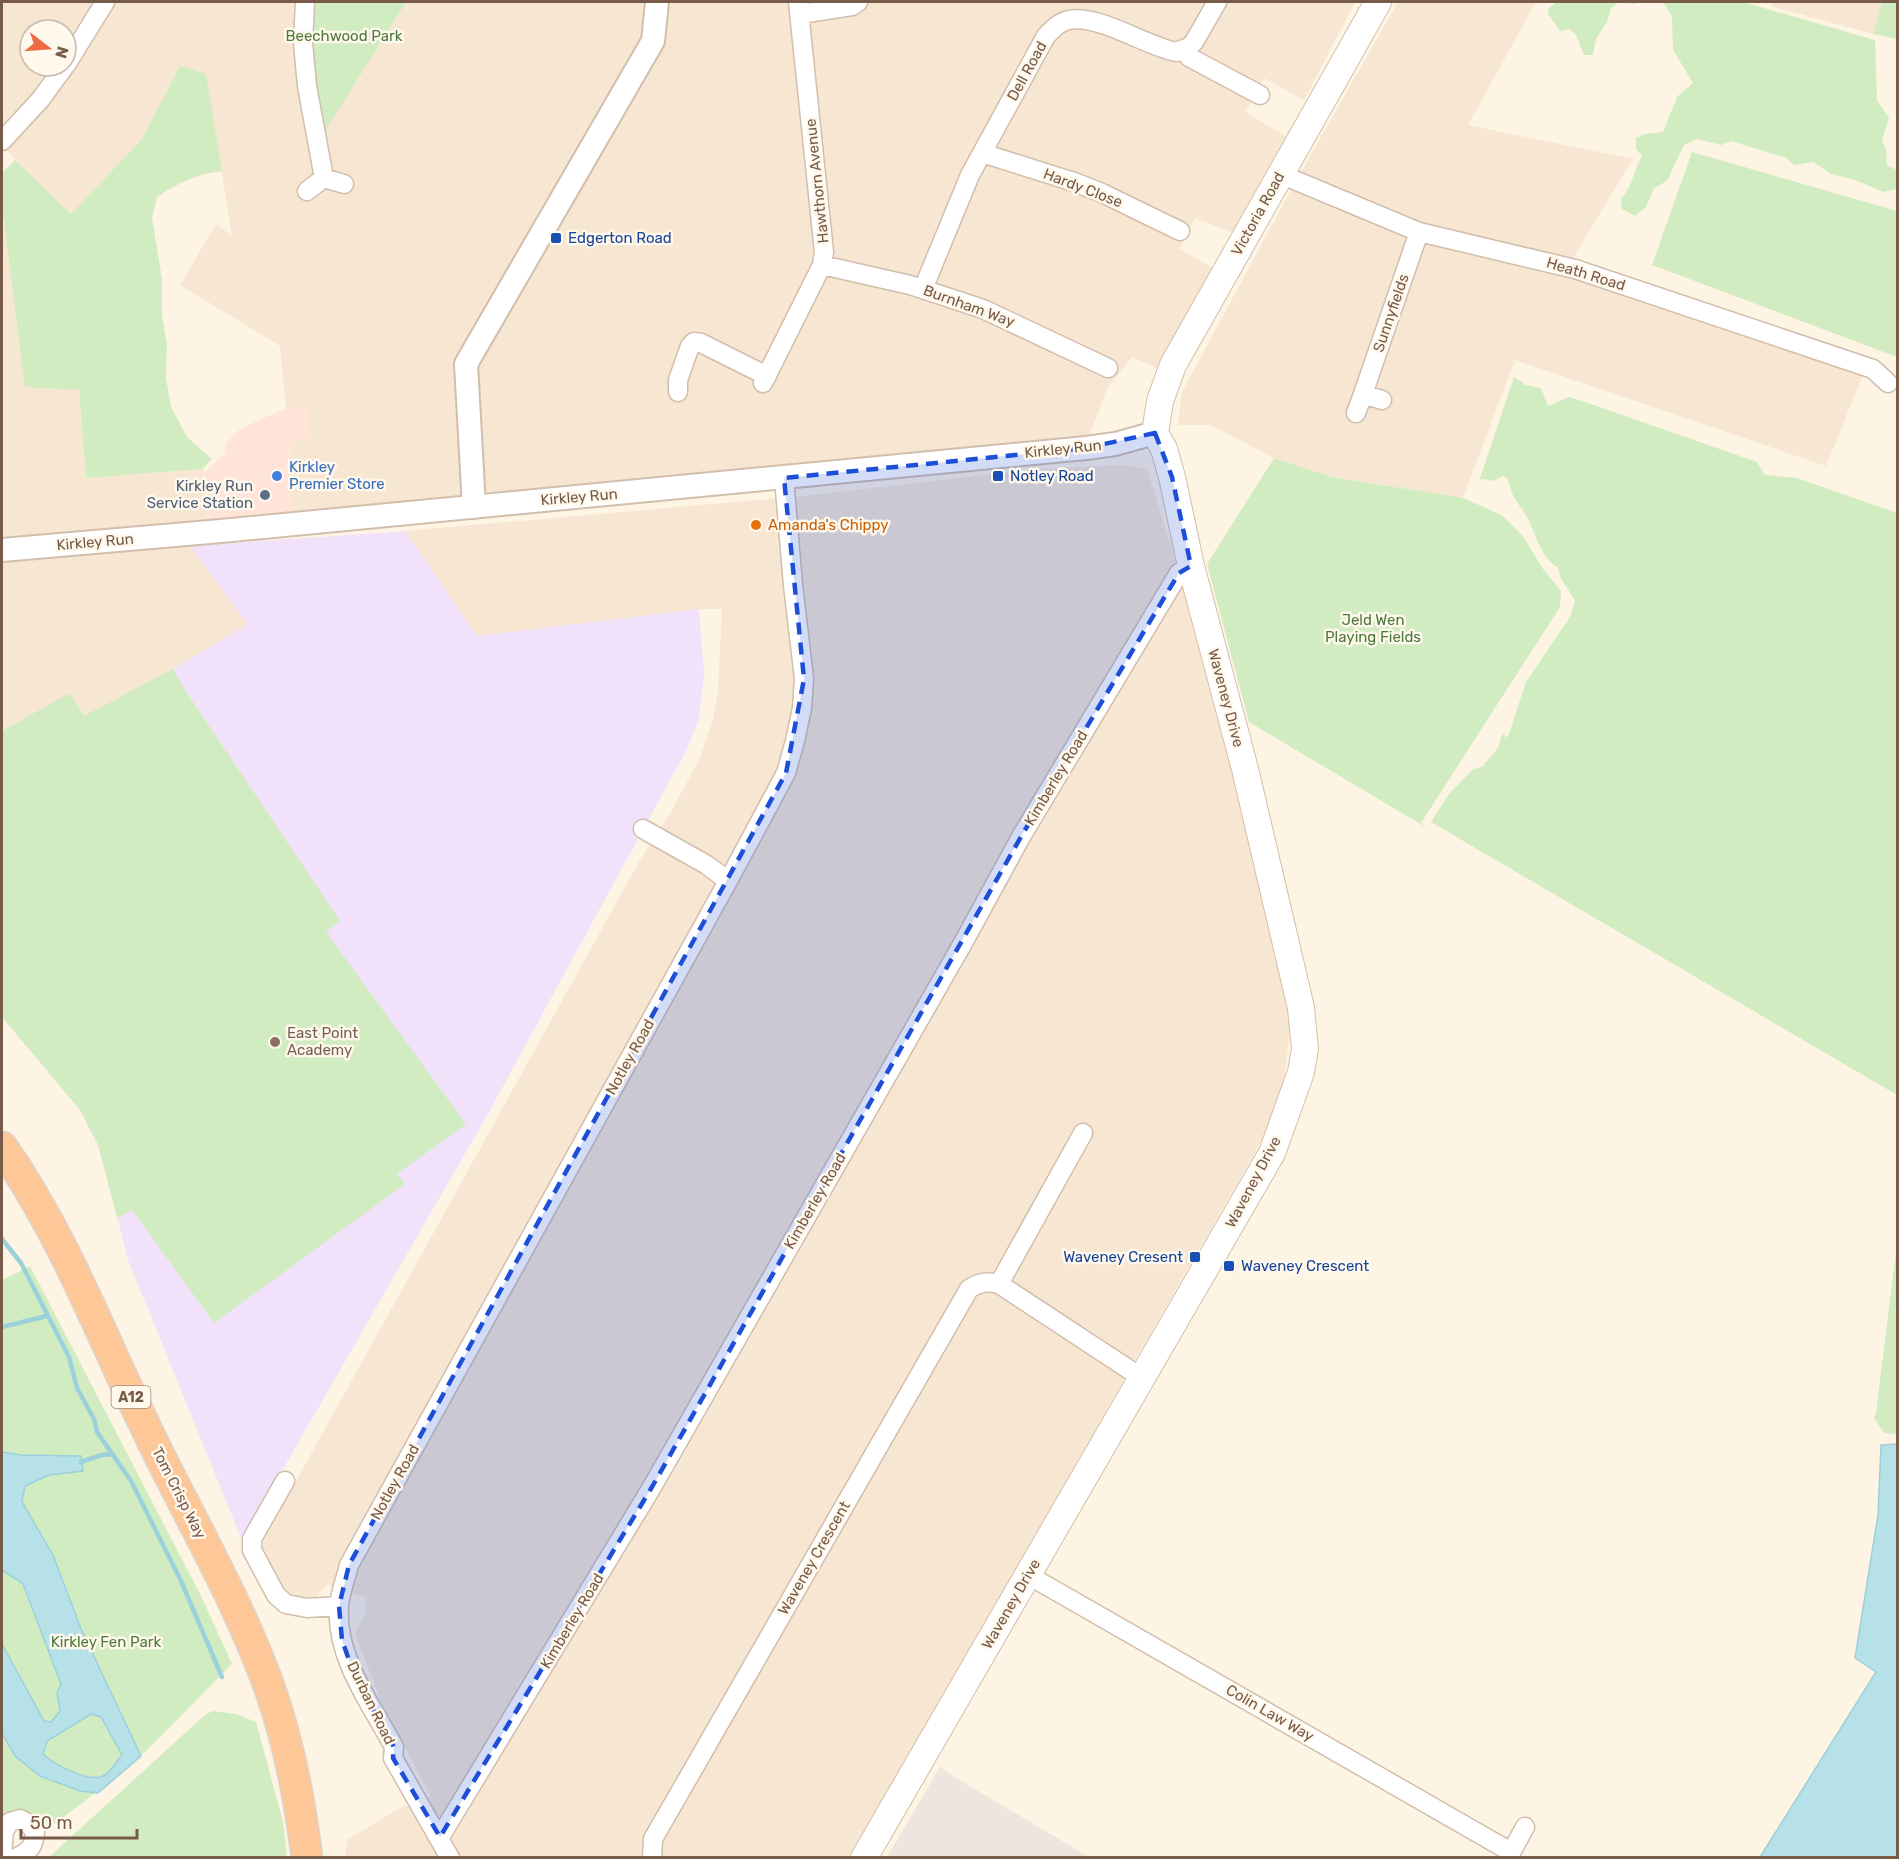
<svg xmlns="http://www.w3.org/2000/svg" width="1899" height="1859" font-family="Rubik,sans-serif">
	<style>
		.residential { fill: #f6e6d2; fill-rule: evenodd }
		.commercial { fill: #ffe4d7 }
		.industrial { fill: #ede6df }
		.education { fill: #f1e1fa }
		.green { fill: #d2ecc1 }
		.water { fill: #b7e1e9; stroke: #9cd0db; stroke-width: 1.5; fill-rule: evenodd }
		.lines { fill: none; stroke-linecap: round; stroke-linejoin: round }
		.stream { stroke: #9cd0db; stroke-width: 4.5 }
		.minor-casing { stroke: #d2beac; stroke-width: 21 }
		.tertiary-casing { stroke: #d2beac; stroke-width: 26 }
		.secondary-casing { stroke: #d5bea9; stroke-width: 28 }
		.trunk-casing { stroke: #dcd4cf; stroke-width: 33 }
		.minor { stroke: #fff; stroke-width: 18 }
		.tertiary { stroke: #fff; stroke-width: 22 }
		.secondary { stroke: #fff; stroke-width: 26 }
		.trunk { stroke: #fec798; stroke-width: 30 }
		.marked { fill: #1d4ed8; fill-opacity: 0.2; stroke: #1d4ed8; stroke-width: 4.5; stroke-dasharray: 12 8; stroke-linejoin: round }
		.transit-dot { fill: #1a4fb4; stroke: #fff8ec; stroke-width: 2 }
		.shop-dot { fill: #3f7fe0; stroke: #fff8ec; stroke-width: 2 }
		.service-dot { fill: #5c6f8a; stroke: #fff8ec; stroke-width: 2 }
		.food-dot { fill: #e8710a; stroke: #fff8ec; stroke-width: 2 }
		.education-dot { fill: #8d6e63; stroke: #fff8ec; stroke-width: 2 }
		.labels { text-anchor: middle; stroke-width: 5; stroke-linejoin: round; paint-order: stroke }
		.shield { fill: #fff8ec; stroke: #a08979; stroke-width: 1.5 }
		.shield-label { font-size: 14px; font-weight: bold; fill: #785a48 }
		.park-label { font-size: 15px; fill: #4c793c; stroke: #fff8ec }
		.street-label { font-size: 15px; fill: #785a48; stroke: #fff8ec }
		.transit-label { font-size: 15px; fill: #164399; stroke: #fff8ec; text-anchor: start }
		.shop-label { font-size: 15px; fill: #366cbe; stroke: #fff8ec; text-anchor: start }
		.service-label { font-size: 15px; fill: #4e5e75; stroke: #fff8ec; text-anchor: end }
		.food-label { font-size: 15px; fill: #c56008; stroke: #fff8ec; text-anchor: start }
		.education-label { font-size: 15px; fill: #785e54; stroke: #fff8ec; text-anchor: start }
	</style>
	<rect width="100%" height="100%" fill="#fef4e4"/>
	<path class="residential" d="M2 2H1355L1304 100 1264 78 1245 112 1286 136 1232 232 1195 218 1179 249 1215 269 1160 370 1132 357 1107 389 1089 437 1031 444 892 455 292 515 289 460 293 441 309 438 307 409 286 408 280 346 180 285 216 224 232 235 206 75 180 66 142 139 71 214 15 160 2 144ZM30 30H66V66H30Z
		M1398 2H1536L1468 125 1633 159 1563 275 1810 355 1863 375 1826 466 1515 360 1463 498 1332 477 1274 458 1211 425H1178L1182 392 1291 190Z
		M1772 2H1882L1873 34 1771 6Z
		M2 218 79 389 86 478 203 469 207 520 2 541Z
		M1125 465 1147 469 1174 557 1279 952 1291 1022 1284 1079 1269 1128 1139 1353 852 1857H345L348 1839 402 1807 431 1796 385 1711 355 1634 365 1614 367 1598 327 1584 316 1597 300 1601 286 1593 261 1549 265 1537 640 860 671 812 700 758 713 720 718 692 722 609H699L476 636 405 531 805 496 1035 469Z
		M190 546 248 624 173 669 84 717 70 694 2 731V563Z"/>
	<path class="commercial" d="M286 408 307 409 309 438 293 441 289 460 292 515 207 520 204 473 225 453 226 443 240 429Z"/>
	<path class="industrial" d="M940 1767 958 1779 1089 1857H887Z"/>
	<path class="education" d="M405 531 477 636 699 609 704 673 699 719 687 749 489 1112 242 1540 128 1260 109 1184 97 1144 80 1110 2 1017V731L70 693 84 716 173 669 248 624 190 546Z"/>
	<path class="green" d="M314 2H406L324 133C317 97 300 36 314 2Z
		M1557 2H1639L1634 4 1619 2 1611 8 1607 22 1596 39 1593 55H1584L1576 35 1569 29 1560 31 1548 14V9Z
		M1663 2H1743L1875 40 1877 100 1889 118 1882 141 1886 149 1887 165 1897 170V189L1883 192 1855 180 1831 174 1813 162 1794 165 1786 158 1731 141 1721 145 1697 139 1684 145 1667 181 1654 188 1646 207 1635 216 1622 209 1621 199C1632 188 1634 170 1642 156L1636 149V138L1645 134 1663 132 1677 97 1693 83 1673 50 1672 16Z
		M1882 2H1897V39L1873 34Z
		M180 66 206 74 222 171C197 174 177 183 157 197L152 218 162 279V315L167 344 166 378 171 407 187 437 212 459 203 469 86 478 79 390 25 387 4 221 2 218V173L15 160 71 214 142 139Z
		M1692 152 1897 211V357L1652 265Z
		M1514 377 1526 385 1541 388 1548 406 1569 397 1588 403 1757 462 1765 475 1797 478 1897 513V1095L1431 822 1449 794 1472 770 1483 766 1498 748 1503 732 1506 738 1509 734 1526 682 1570 617 1575 600 1561 579 1558 568C1541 557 1537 538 1529 521 1520 503 1512 501 1508 479L1503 476 1494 481 1483 479 1479 481Z
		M1274 458 1332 477 1463 498 1502 515 1523 536 1543 569 1561 591 1560 607 1421 823 1427 828 1249 722 1207 564Z
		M173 669 185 690 340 921 326 932 466 1124 397 1174 405 1184 214 1323 132 1210 117 1218 98 1144 80 1110 2 1017V731L70 693 84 716Z
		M1897 1243 1898 1434H1897L1884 1433 1874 1418 1876 1413Z
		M30 1266 202 1598 232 1664 146 1751 85 1801 42 1833 35 1820 2 1827V1280Z
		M213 1711 236 1714 256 1722 283 1822 287 1857H49L206 1714Z"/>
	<path class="water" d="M1897 1444V1857H1760L1876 1672 1855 1658 1878 1515 1881 1445Z
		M2 1452 21 1455 81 1456 83 1471 49 1475 25 1486 22 1502 53 1555 81 1629 141 1756 98 1793 80 1791 40 1776 15 1756 2 1733V1644L44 1721 51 1722 60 1711 57 1693 61 1684 23 1584 2 1570ZM91 1714 101 1717 122 1755C117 1761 110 1773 103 1776 89 1783 53 1764 43 1754L47 1741Z"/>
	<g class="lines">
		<path class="stream" d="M2 1239 21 1263 69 1357 77 1388 94 1419 97 1432 131 1481 181 1581 222 1677
			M2 1327 47 1316
			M81 1462 102 1455 113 1454"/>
		<g class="minor-casing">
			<path id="minor" d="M305 2 303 43 307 86 324 178 344 184
				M800 14 852 6 858 2
				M1183 50 1189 57 1260 95
				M66 65 105 2
				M2 141 40 100 65 66
				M982 153 1074 182 1102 193 1180 231
				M1280 174 1419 232 1575 269 1873 369 1888 383
				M307 191 324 178
				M822 265 910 285 983 309 1108 368
				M923 289 970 175 1046 36C1053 29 1059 22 1069 20 1098 14 1146 46 1176 52L1189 47 1194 42 1217 2
				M763 383 822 265 824 252 798 2
				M678 392V380L690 346 694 342 701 343 767 376
				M1382 400 1363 394 1419 232
				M1356 413 1363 394
				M643 829 707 865 728 881
				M999 1284 1083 1133
				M285 1481 252 1539V1550L276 1595 286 1604 307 1608 339 1606
				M1028 1575 1511 1852
				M440 1837 652 1487 963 943 1022 835 1179 573 1191 566
				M2 1855 4 1831 10 1822 20 1819 29 1824 35 1832C34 1848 29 1851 16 1858
				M450 1858 393 1758 394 1747C371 1704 335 1657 339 1606 340 1592 346 1578 349 1565L728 881 786 773 795 741 802 708 804 679 793 585 784 478
				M652 1858 653 1839 969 1289C980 1282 987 1281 999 1284L1142 1378
				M1508 1858 1525 1827"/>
		</g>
		<g class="tertiary-casing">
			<path id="tertiary" d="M474 507 466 364 653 41 657 2
				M2 550 221 531 1086 448 1115 444 1155 433"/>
		</g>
		<g class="secondary-casing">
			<path id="secondary" d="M864 1858 1272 1153 1301 1072 1305 1049 1301 1008 1245 769 1191 566 1172 477 1164 449 1155 433 1160 401 1173 365 1378 2"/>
		</g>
		<g class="trunk-casing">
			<path id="trunk" d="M2 1147C64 1235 102 1338 149 1434 190 1519 238 1600 270 1689 289 1743 300 1801 307 1858"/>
		</g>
		<use href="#minor" class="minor"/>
		<use href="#tertiary" class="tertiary"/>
		<use href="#secondary" class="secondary"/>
		<use href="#trunk" class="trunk"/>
	</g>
	<path class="marked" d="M1155 433 1172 477 1191 566 1179 573 1022 835 652 1487 440 1837 393 1758 394 1747 355 1677 342 1640 339 1606 349 1565 786 773 804 679 784 478 1086 448Z"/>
	<g class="transit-dot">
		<rect x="550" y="232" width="12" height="12" rx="3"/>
		<rect x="992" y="470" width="12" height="12" rx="3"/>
		<rect x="1189" y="1251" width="12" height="12" rx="3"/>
		<rect x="1223" y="1260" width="12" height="12" rx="3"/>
	</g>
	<circle class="shop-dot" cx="277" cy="476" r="6"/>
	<circle class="service-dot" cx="265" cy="495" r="6"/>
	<circle class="food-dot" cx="756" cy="525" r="6"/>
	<circle class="education-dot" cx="275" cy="1042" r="6"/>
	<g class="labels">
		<rect class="shield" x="111.5" y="1386" width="39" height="22" rx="4.5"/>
		<g class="shield-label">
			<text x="131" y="1402">A12</text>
		</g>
		<g class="park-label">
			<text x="344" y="41">Beechwood Park</text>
			<text x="1373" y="625">Jeld Wen<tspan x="1373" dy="17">Playing Fields</tspan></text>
			<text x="106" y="1647">Kirkley Fen Park</text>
		</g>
		<g class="street-label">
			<text transform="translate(1027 71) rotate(-61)" y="5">Dell Road</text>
			<text transform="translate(817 181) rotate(-96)" y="5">Hawthorn Avenue</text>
			<text transform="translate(1083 188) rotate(21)" y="5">Hardy Close</text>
			<text transform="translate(1258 214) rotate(-61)" y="5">Victoria Road</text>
			<text transform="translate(1586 274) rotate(17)" y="5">Heath Road</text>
			<text transform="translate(969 306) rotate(20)" y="5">Burnham Way</text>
			<text transform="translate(1391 313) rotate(-71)" y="5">Sunnyfields</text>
			<text transform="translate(1063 449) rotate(-6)" y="5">Kirkley Run</text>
			<text transform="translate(579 497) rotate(-5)" y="5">Kirkley Run</text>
			<text transform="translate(95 542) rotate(-5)" y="5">Kirkley Run</text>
			<text transform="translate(1226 698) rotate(75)" y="5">Waveney Drive</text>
			<text transform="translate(1056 778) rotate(-59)" y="5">Kimberley Road</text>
			<text transform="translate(630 1057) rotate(-61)" y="5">Notley Road</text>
			<text transform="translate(1253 1182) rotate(-62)" y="5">Waveney Drive</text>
			<text transform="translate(815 1201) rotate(-60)" y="5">Kimberley Road</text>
			<text transform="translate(395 1482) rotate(-61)" y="5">Notley Road</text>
			<text transform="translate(179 1493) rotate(63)" y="5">Tom Crisp Way</text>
			<text transform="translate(814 1558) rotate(-60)" y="5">Waveney Crescent</text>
			<text transform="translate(1011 1604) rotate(-60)" y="5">Waveney Drive</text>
			<text transform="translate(572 1621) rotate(-59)" y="5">Kimberley Road</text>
			<text transform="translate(371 1703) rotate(64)" y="5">Durban Road</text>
			<text transform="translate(1270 1713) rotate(30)" y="5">Colin Law Way</text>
		</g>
		<g class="transit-label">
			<text x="568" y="243">Edgerton Road</text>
			<text x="1010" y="481">Notley Road</text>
			<text x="1183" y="1262" text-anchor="end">Waveney Cresent</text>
			<text x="1241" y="1271">Waveney Crescent</text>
		</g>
		<g class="shop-label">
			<text x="289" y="472">Kirkley<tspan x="289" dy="17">Premier Store</tspan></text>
		</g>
		<g class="service-label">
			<text x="253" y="491">Kirkley Run<tspan x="253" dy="17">Service Station</tspan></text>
		</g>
		<g class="food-label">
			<text x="768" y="530">Amanda's Chippy</text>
		</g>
		<g class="education-label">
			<text x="287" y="1038">East Point<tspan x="287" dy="17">Academy</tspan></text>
		</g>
	</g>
	<rect width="1899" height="1859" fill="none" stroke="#785a48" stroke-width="6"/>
	<g transform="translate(48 48) rotate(107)"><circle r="28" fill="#fff8ec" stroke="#c9b9aa" stroke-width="1.5"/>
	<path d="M0-4.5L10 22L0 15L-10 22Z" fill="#f06b41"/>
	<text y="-9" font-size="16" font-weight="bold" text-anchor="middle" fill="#785a48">N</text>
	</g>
	<path d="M21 1829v9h116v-9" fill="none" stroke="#785a48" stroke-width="3"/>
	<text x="30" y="1829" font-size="18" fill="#785a48" stroke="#fff8ec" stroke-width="4.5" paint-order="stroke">50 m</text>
</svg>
